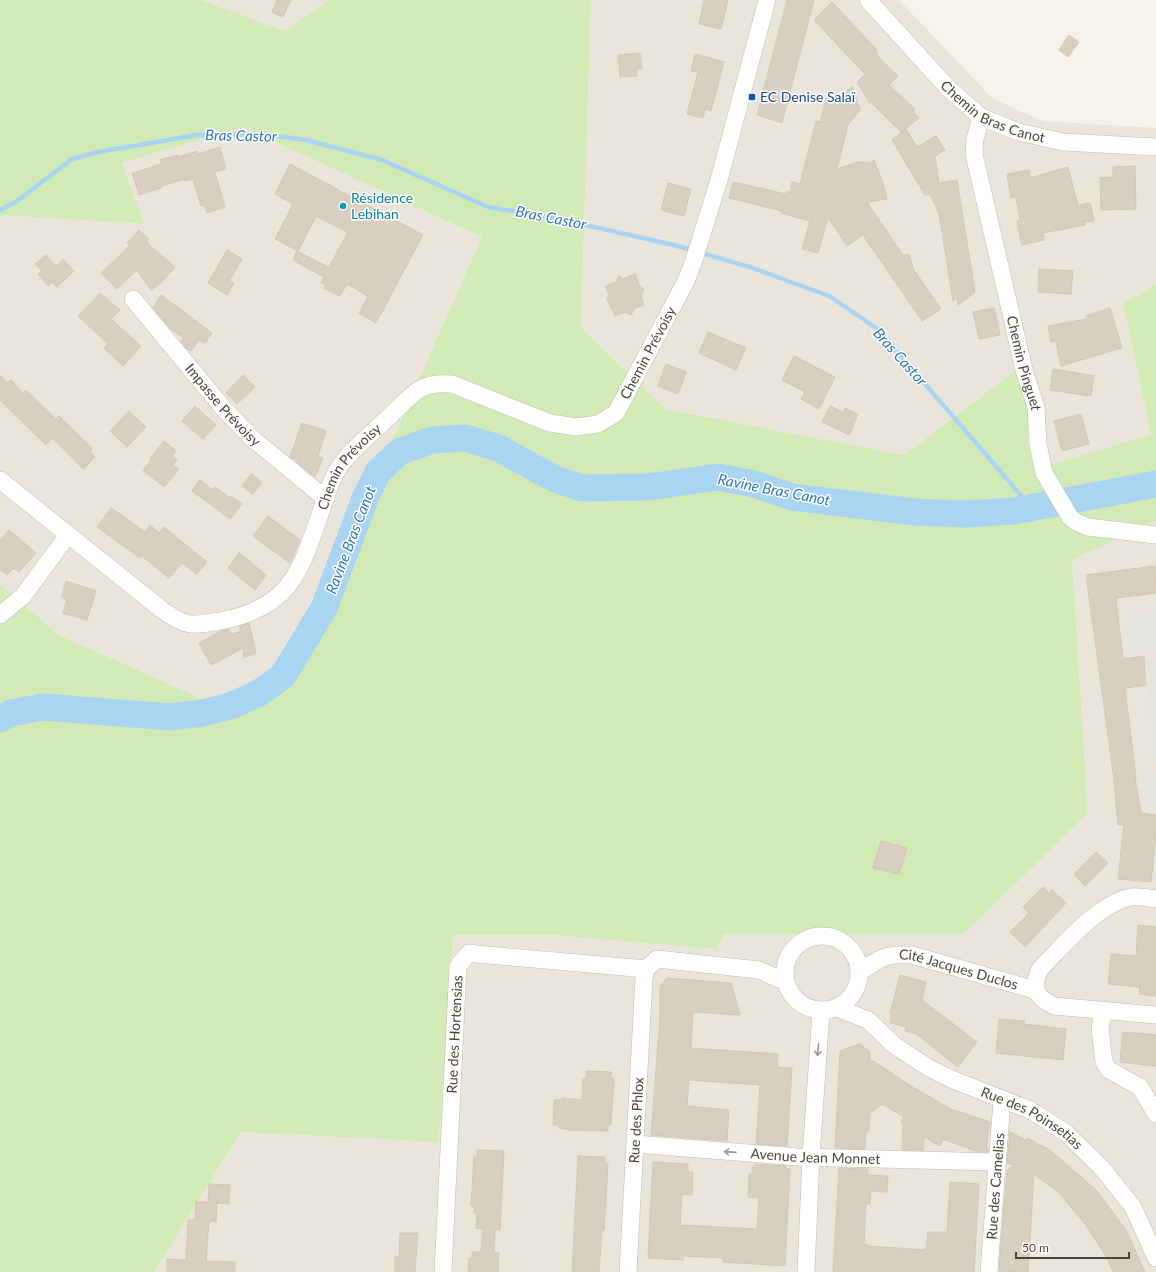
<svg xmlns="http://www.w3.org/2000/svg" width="1156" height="1272" font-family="Lato,sans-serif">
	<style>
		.residential { fill: #eae5da }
		.green { fill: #d2eab5 }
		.parking { fill: #e5e3e0 }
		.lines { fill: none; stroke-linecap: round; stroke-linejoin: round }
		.stream { stroke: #a9d4f2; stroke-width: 4.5 }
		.river { stroke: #a9d4f2; stroke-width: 27 }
		.building { fill: #d8cfc1; stroke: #d3c7b4 }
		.minor-casing { stroke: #c2bbae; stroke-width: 18 }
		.minor { stroke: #fff; stroke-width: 17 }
		.oneway { stroke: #9c9892 }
		.transit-dot { fill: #1a4fb4; stroke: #fff; stroke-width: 1.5 }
		.culture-dot { fill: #0f9aa8; stroke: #fff; stroke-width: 1.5 }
		.labels { text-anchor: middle; stroke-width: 3; stroke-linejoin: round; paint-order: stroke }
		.transit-label { font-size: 14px; fill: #164399; stroke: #fff; text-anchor: start }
		.street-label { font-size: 14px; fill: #4b4439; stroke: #fff }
		.culture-label { font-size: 14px; fill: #0d838f; stroke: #fff; text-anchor: start }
		.water-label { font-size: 15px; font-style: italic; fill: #2e7ab2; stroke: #fff }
	</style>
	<rect width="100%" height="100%" fill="#f6f3ec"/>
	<path class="residential" d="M201 0H328L286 31Z
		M591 0H899L992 98 1042 121 1156 128V284L1123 303 1151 436 1052 464 1016 370 904 455 665 409 581 327Z
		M242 127 482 237 334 571 263 681 205 700 59 635 0 584V215L144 224 122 163Z
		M1156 521V1272H154L241 1132 439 1142 453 935 964 933 1088 813 1072 560Z"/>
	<path class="green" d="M0 0H201L286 31 328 0H591L581 327 665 409 904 455 1016 370 1052 464 1151 435 1123 303 1156 284V521L1072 560 1088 813 964 934H724L716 949 556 935H453L439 1142 241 1132 154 1272H0V584L59 635 205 700 263 681 334 571 482 237 242 127 122 163 144 224 0 215Z"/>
	<path class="parking" d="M1156 609V654L1130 655 1128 611Z
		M1156 659V763H1154L1147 660Z
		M1146 774 1156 775V809L1144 808Z"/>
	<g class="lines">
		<path class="stream" d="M0 210 17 201 72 159 98 152 197 135 263 134 306 140 382 160 488 207 554 218 674 245 753 268 829 296 876 328 888 341 1031 507"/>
		<path class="river" d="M0 719 11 713 43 707 170 717 203 713 233 705 259 693 283 676 324 608 366 496 378 472 399 452 432 440 465 438 498 448 555 479 582 488 648 487 718 477 754 484 792 497 915 512 965 514 1014 511 1156 484"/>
	</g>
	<path class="building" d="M277 0H291L283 17 272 12Z
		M704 0H728L721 29 699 24Z
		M787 0H814L782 123 757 115Z
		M832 2 877 50 876 52 882 61 898 76 889 85 915 109 913 112 919 118 901 132 871 102 870 103 857 82 865 74 814 20Z
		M1069 35 1079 42 1068 57 1059 50Z
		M640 53 642 69H636L637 76 620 77 618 55Z
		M695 54 724 62 711 111 705 109 703 118 687 114 698 72 691 71Z
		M852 86 860 110 848 125 837 169 858 162 870 163 874 160 882 180 887 199 867 202 903 255 909 254 914 270 941 309 922 321 863 235 847 246 828 217 818 253 802 249 810 221 781 213 782 211 729 198 733 182 786 194 787 191 790 193 792 182 800 184 816 121 820 122 828 92 843 96Z
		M906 129 917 147 936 136 945 150 935 156 939 183 957 180 975 292 958 305 957 298 953 301 939 213 930 194 925 195 892 140Z
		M220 147 226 169 215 172 225 207 207 213 204 205 201 206 193 179 185 181V179L161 186V188L139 195 132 173 161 164 160 160 178 155 179 157 197 151V154Z
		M290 164 423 235 376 323 359 313 368 296 347 284 340 296 324 288 326 285 321 283 324 277 293 260 297 251 329 267 348 232 316 216 298 251 275 239 293 204 275 194Z
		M1135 166 1136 209 1101 210 1100 178 1113 177V167Z
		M1068 167 1078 205 1090 203 1094 221 1085 222V225L1043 233 1044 240 1022 245 1017 221H1020L1016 197 1011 198 1007 174 1029 170 1030 178Z
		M668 183 691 189 684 216 661 210Z
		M139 230 149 239 146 242 175 267 161 283 151 290 137 270 117 289 101 273 130 246 127 243Z
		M227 250 242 259 229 281 234 283 227 295 208 283Z
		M46 255 56 266 63 259 74 271 57 287 52 282 48 286 38 274 42 271 35 264Z
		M1039 269 1073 271 1071 294 1038 292Z
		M635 274 640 287 644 289 641 296 644 305 635 308 631 315 625 312 615 316 607 299 609 294 605 286 616 282 619 276 623 279Z
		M100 293 120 310 111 319 141 346 123 366 104 348 108 344 78 316Z
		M161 295 212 333 205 343 199 340 191 351 186 348 181 341 184 338 171 329 153 308Z
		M994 308 1000 335 979 339 973 312Z
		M1110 308 1122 348 1061 366 1056 341 1051 342 1048 326 1087 319 1086 316Z
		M708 332 746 348 736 370 699 353Z
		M794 356 835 377 819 409 801 399 805 392 782 380Z
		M666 364 686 372 678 394 658 386Z
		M1053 369 1094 376 1091 396 1050 390Z
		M0 375 7 383 11 380 23 393 26 390 56 419 59 416 92 448 90 451 95 457 83 469 53 438 46 445 0 400Z
		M243 375 255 387 237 404 226 393Z
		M195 406 216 425 203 439 182 421Z
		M830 406 843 412 845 408 858 414 849 435 822 422Z
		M129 411 146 427 127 447 110 431Z
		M1081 414 1089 444 1062 451 1054 421Z
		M302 423 326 431 318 456 323 458 315 477 297 462 299 461 290 457Z
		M164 441 176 451 172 456 177 460 173 465 179 469 164 487 143 470 151 460 150 459Z
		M251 474 262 482 253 494 242 486Z
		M200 480 213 490 215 487 230 498 231 496 242 504 230 519 192 491Z
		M111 508 145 532 150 525 159 533 164 527 207 562 197 574 182 563 169 578 142 556 140 558 97 527Z
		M268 516 300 540 290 563 253 536Z
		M9 530 36 553 19 572 14 568 7 575 0 569V540Z
		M239 553 266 575 255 590 228 568Z
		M1155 566 1156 593 1116 598 1123 659 1144 656 1146 685 1125 688 1136 777H1135L1141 813 1156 815V835L1151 882 1118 879 1124 824 1118 825 1114 779 1086 575Z
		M66 581 96 591 87 620 63 613 67 599 61 597Z
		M249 623 256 653 244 658 243 648 211 665 199 643 223 630 228 629 231 634 240 632V626Z
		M881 841 907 848 899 874 873 868Z
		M1096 852 1108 863 1085 886 1074 874Z
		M1043 887 1049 893 1052 890 1066 903 1025 947 1010 932 1029 913 1023 907Z
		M1138 925 1156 927V996L1139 994 1140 987 1108 984 1111 954 1136 956Z
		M900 975 926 982 922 1000 977 1042 958 1067 915 1033 905 1031 906 1027 890 1023 892 1015 890 1014Z
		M667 978 731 983 740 1015 693 1012 691 1048 778 1054 777 1067 792 1068 787 1146 756 1144 760 1085 689 1080 687 1106 729 1110 727 1141 651 1135 660 1017V986Z
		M999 1019 1025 1021 1024 1024 1066 1029 1063 1060 996 1053Z
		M1123 1032 1156 1035V1066L1120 1062Z
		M860 1044 870 1052V1061L875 1062 914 1088 953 1110 990 1122 986 1150 988 1148V1152H978L943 1139 940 1146 924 1137 923 1150H902L903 1123 901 1122 904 1117 882 1104 870 1113 869 1131 866 1130 865 1149 835 1148 840 1051Z
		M586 1071 611 1072V1078L614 1079 611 1125 608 1124V1131L567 1130 568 1129 559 1128V1125H553L554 1100H561L562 1098 582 1100 583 1078 586 1079Z
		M1010 1132 1026 1140 1027 1138 1050 1150 1096 1190 1126 1230 1145 1272H1113L1107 1258 1086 1225 1059 1193 1034 1174 1028 1272 999 1271 1007 1171 1014 1165 1007 1163Z
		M477 1150 504 1151 500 1230 495 1229 494 1253H499L498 1272H468L469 1258H472V1252H481L483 1229 476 1228 477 1213H474V1206H471L474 1156H477Z
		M578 1156 605 1157V1164H608L604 1230H602L599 1272H572Z
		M653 1162 688 1164V1172H693L692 1195 682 1194 680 1225 757 1229 759 1198 748 1197 749 1174 752 1175V1167H755V1164L786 1166V1169H790L785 1266 723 1262V1258L683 1256V1260L648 1258Z
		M839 1168 868 1169V1175L888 1176 887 1192 871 1191 870 1204H866L864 1244 868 1245V1246L926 1250 928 1232H947L950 1182 979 1184 974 1272H833Z
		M209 1184 230 1185 229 1204 217 1203 216 1222 209 1221 206 1261 235 1262V1272H167V1259L186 1260 188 1220H195L196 1202H208Z
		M400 1233H418L415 1272H395V1256L399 1257Z"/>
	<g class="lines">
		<g class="minor-casing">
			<g id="minor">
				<path id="s1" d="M868 0 948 88 981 117 1019 132 1063 142 1156 147"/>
				<path id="s2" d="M981 117 975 139 974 154 1024 370 1036 407 1038 444 1044 473 1070 517 1076 522 1088 527 1156 535"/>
				<path id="s3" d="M133 299 224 409 253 439 326 499"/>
				<path id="s4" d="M0 480 161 609C185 627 191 626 220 621 294 607 301 568 323 506 327 494 331 480 338 469 352 448 375 431 393 413 415 392 420 382 452 384L550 423 576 427 598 424 616 413 686 281 693 263 719 180 767 0"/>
				<path d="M0 615 23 596 68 535"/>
				<path d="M1156 899C1148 898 1139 896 1131 897 1097 904 1064 945 1040 969 1031 989 1036 997 1054 1006L1156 1015"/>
				<circle cx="822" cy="973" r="37"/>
				<path id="s5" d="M860 972C881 958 886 953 912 955L1035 990"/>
				<path id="s6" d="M837 1008 868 1020 894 1045 929 1068 951 1079 1030 1110 1066 1133 1101 1167 1133 1207 1156 1258"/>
				<path d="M1103 1011 1100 1029 1104 1062 1109 1070 1140 1087 1156 1114"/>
				<path id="s7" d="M635 1144 798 1157 997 1162"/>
				<path id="s8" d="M443 1272 458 966 469 953 477 954 646 969"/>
				<path id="s9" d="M628 1272 644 978 646 969 657 959 759 970 786 982"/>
				<path d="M806 1272 811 1157 821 1011"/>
				<path id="s10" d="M989 1272 1002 1100"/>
			</g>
		</g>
		<use href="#minor" class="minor"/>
	</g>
	<defs><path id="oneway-shaft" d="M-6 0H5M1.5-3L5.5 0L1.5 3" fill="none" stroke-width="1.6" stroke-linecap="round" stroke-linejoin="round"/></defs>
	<g class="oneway">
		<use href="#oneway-shaft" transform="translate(818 1050) rotate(94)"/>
		<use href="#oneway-shaft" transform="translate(730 1152) rotate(-176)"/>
	</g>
	<rect class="transit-dot" x="748" y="93" width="8" height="8" rx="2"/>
	<circle class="culture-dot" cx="343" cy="206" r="4"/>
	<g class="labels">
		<g class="transit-label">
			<text x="760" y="102">EC Denise Salaï</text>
		</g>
		<g class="street-label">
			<text dy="5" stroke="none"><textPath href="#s1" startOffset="171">Chemin Bras Canot</textPath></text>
			<text dy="5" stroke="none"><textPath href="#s4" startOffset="866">Chemin Prévoisy</textPath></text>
			<text dy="5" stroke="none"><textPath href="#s2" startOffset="253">Chemin Pinguet</textPath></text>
			<text dy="5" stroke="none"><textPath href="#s3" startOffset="139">Impasse Prévoisy</textPath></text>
			<text dy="5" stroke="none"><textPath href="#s4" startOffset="483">Chemin Prévoisy</textPath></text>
			<text dy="5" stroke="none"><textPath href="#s5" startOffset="105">Cité Jacques Duclos</textPath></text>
			<text dy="5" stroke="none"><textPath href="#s8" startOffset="238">Rue des Hortensias</textPath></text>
			<text dy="5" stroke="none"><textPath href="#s9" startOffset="152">Rue des Phlox</textPath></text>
			<text dy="5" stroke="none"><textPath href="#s6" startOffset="226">Rue des Poinsetias</textPath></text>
			<text dy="5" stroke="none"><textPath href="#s7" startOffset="181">Avenue Jean Monnet</textPath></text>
			<text dy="5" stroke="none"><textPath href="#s10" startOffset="86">Rue des Camelias</textPath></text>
		</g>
		<g class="culture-label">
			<text x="351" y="203">Résidence<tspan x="351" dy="16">Lebihan</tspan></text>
		</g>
		<g class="water-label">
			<text transform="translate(241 136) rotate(1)" y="5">Bras Castor</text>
			<text transform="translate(551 218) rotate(11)" y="5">Bras Castor</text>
			<text transform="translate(900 357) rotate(48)" y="5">Bras Castor</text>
			<text transform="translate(774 490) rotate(11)" y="5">Ravine Bras Canot</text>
			<text transform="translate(351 540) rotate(-69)" y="5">Ravine Bras Canot</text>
		</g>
	</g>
	<path d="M1016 1252v6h113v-6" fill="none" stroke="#4b4439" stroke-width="2"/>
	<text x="1022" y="1252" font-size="12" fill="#4b4439" stroke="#ffffff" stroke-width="3" paint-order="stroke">50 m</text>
</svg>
